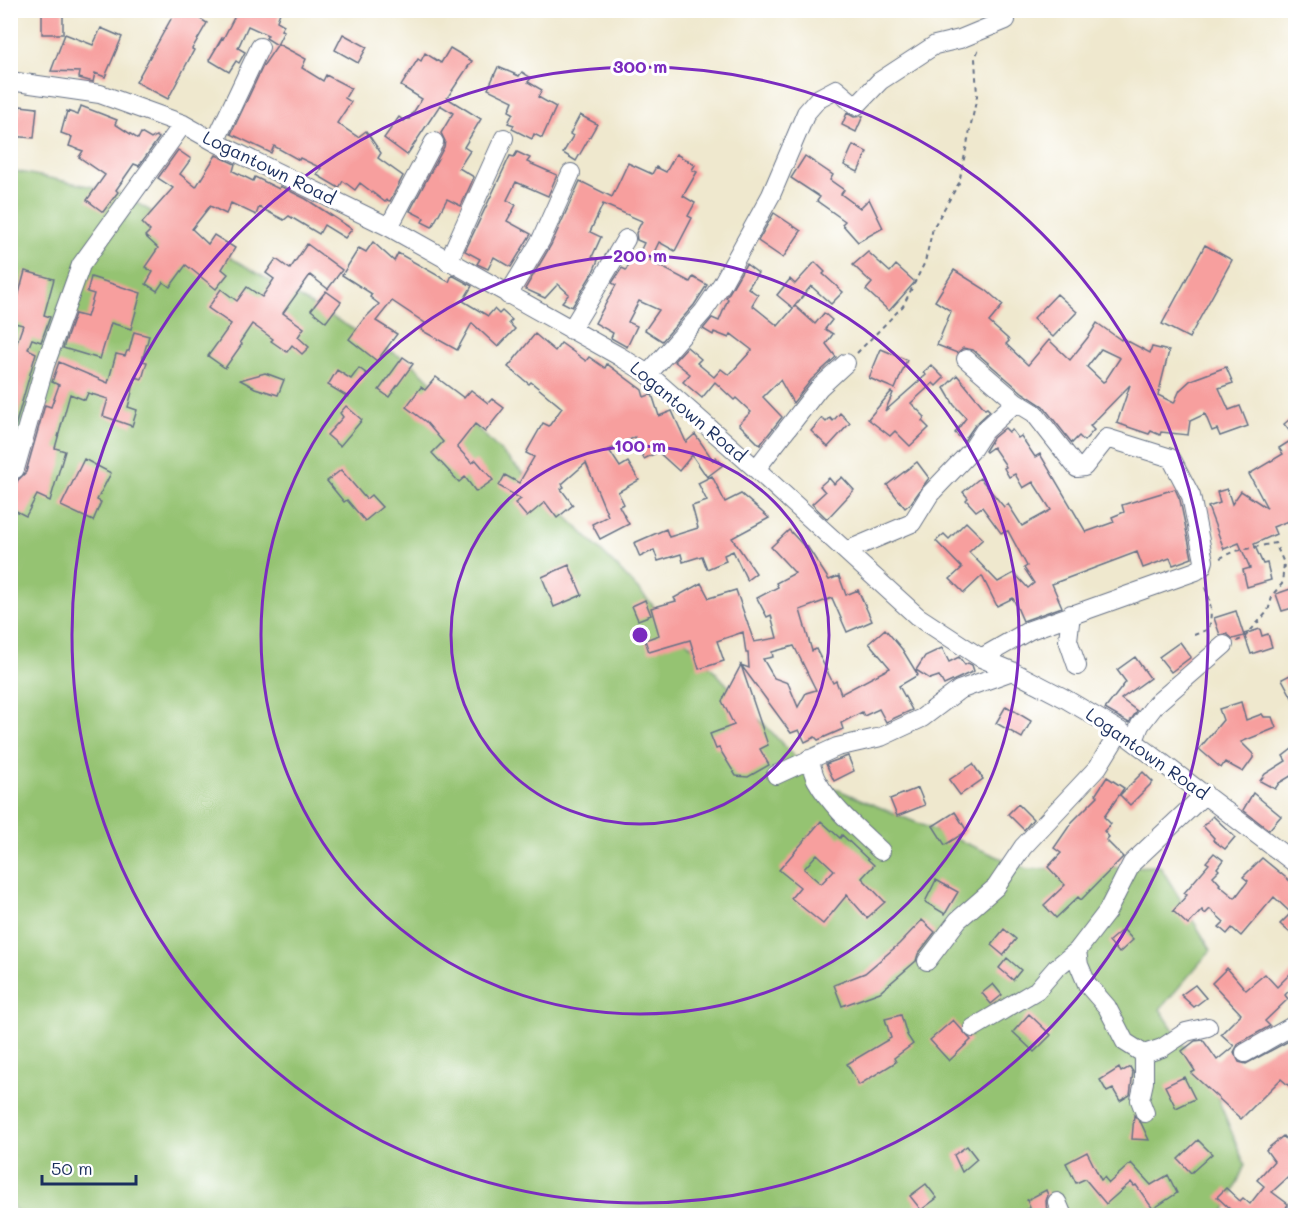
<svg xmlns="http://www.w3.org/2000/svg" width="1306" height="1226" font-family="Mali,sans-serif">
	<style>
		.green { fill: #95c372; stroke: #587968; stroke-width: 1.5 }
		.building { fill: #f79f9e; fill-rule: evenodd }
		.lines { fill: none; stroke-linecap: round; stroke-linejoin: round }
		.minor-casing { stroke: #657085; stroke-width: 20 }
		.path { stroke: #657085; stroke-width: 2; stroke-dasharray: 4.5 4.5; stroke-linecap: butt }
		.minor { stroke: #fff; stroke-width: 18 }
		.ring { fill: none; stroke: #7b2cbf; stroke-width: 3 }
		.labels { text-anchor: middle; stroke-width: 6; stroke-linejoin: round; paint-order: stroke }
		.street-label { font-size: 18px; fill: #1b2f5e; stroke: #fff }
		.centre { fill: #7b2cbf; stroke: #fff; stroke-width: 3 }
		.ring-label { font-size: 18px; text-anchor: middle; font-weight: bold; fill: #7b2cbf; stroke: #fff; stroke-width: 6; stroke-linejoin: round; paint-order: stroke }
	</style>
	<rect width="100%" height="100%" fill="#fff"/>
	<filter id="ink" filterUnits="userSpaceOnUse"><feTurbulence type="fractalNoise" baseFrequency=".0167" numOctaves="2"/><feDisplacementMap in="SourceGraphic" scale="12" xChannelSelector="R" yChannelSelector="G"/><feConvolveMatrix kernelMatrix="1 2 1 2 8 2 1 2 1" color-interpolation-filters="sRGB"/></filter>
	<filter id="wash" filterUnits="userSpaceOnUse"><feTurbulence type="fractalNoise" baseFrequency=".008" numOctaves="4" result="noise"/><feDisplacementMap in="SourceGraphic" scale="24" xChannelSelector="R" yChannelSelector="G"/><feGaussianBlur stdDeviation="1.35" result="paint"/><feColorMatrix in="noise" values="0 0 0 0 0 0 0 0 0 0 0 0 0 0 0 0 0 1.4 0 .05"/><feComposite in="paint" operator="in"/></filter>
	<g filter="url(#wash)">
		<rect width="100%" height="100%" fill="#efe8ce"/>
		<path class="green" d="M10 170 118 192 413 364 619 569 817 781 1027 869 1160 866 1211 950 1160 1009 1217 1096 1245 1165 1223 1215H19L10 1202Z"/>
		<g id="blocks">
			<path class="building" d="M42 10H63V34H42Z
				M176 10H186L207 23 192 49 194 50 168 99 136 82Z
				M238 10H281L277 21 284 25 281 30 284 31 277 45 266 38 268 35 248 26 238 48 245 52 239 63 236 61 229 72 209 60 222 38 223 39Z
				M101 28 122 37 105 77 95 73 93 82 79 78 80 72 51 71 65 34 93 45Z
				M343 34 367 47 358 63 335 50Z
				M278 44 306 59 302 68 323 81 326 75 351 88 345 98 351 102 337 123 358 137 366 131 381 153 378 158 403 176 390 201 387 200 385 202 360 183 355 190 343 181 339 188 317 175 321 168 300 158 299 160 274 146 271 153 231 134 263 66Z
				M450 48 472 61 447 98 481 119 464 147 470 151 459 168 474 177 461 206 447 199 432 227 422 222 424 218 410 211 444 147 445 141 441 133 453 113 440 105 407 155 384 138 399 117 404 121 407 118 409 119 422 99 401 86 418 59 421 61 425 53 441 63Z
				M498 67 519 76 522 72 531 78 528 82 542 90 538 97 556 107 542 138 534 134 532 139 512 129 514 125 508 123 513 113 509 111 513 101 488 89Z
				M20 106 37 108 34 138 10 136V114L19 115Z
				M81 106 117 120 115 124 138 139 141 133 151 139 156 136 159 138 139 166 134 164 116 190 118 192 103 212 87 200 105 175 79 157 83 151 69 146 72 137 61 133 67 111 78 115Z
				M847 113 854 117 863 116 856 132 842 125Z
				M580 115 597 124 576 161 563 153 573 136 570 134Z
				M853 145 867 152 858 172 844 165Z
				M178 150 191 159 180 174 196 187 216 155 235 164 233 171 253 181 255 177 279 189 280 186 306 199 352 229 345 238 324 225 319 234 289 216 284 220 259 207 256 215 231 203 226 214 210 206 192 229 208 244 214 235 235 248 222 269 228 274 216 289 186 265 170 287 163 282 157 291 146 284 153 272 145 267 158 248 145 236 150 231 142 223 173 188 158 178Z
				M517 152 530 158 527 162 557 175 548 196 516 182 507 200 516 205 507 221 531 234 511 267 494 257 488 269 477 264 480 259 465 251 510 156 514 157Z
				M676 154 695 165 692 170 697 172 683 196 695 203 688 216 692 218 675 251 659 242 650 261 690 282 693 277 707 285 694 305 662 341 645 330 659 310 639 301 628 322 637 326 627 347 611 338 613 333 595 323 616 285 612 283 622 268 626 270 631 260 635 262 644 243 637 240 636 233 642 221 603 204 590 232 601 237 592 257 598 260 593 272 572 307 562 302 569 294 558 284 545 298 525 289 551 245 580 181 612 197 628 163 652 174 656 167 666 172Z
				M805 156 833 175 830 180 844 190 841 194 860 208 869 199 883 228 858 242 842 224 845 221 817 201 820 197 791 178Z
				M774 213 801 231 783 258 758 241Z
				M373 242 394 261 398 253 449 282 452 275 472 286 463 301 488 316 494 309 499 314 502 311 512 320 509 323 515 329 498 347 472 323 457 350 421 330 425 323 392 301 376 321 397 334 377 361 349 339 363 320 379 304 370 297 372 294 342 275 359 248 366 252Z
				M307 244 342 270 328 289 310 275 283 313 304 328 298 337 309 347 302 354 292 345 287 352 271 341 273 339 252 324 240 342 242 344 225 368 208 356 231 324 208 308 221 289 237 301 247 287 262 297 274 279 266 273 276 259 290 269Z
				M1205 245 1232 260 1189 338 1162 324Z
				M868 252 890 272 896 265 915 282 889 311 866 290 872 283 853 265Z
				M815 262 825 272 823 274 843 292 831 304 811 286 793 308 777 295 790 279 795 284Z
				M746 264 758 273 748 288 758 295 752 305 778 326 795 306 815 324 824 313 832 320 825 329 833 334 826 344 836 357 811 380 793 403 780 380 763 397 782 417 760 445 739 424 751 412 736 398 734 400 715 382 702 398 683 382 690 374 674 361 687 347 701 359 697 363 714 377 721 369 729 375 752 350 731 334 729 338 714 332 713 335 703 329 712 318 719 321 728 299 726 298Z
				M954 270 986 290 1003 305 989 322 1008 339 1009 341 1006 344 1028 365 1049 340 1070 360 1089 336 1097 323 1121 340 1122 338 1150 353 1152 347 1169 351 1158 395 1174 403 1180 390 1191 380 1226 367 1233 383 1219 388 1229 410 1240 406 1248 426 1220 436 1217 429 1212 431 1205 414 1190 421 1188 435 1161 432 1160 435 1151 431 1149 434 1131 428 1117 423 1130 385 1090 426 1094 430 1084 441 1079 436 1072 443 1043 406 1023 393 973 350 963 348 957 353 937 345 951 311 935 301ZM1101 349 1120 358 1105 381 1103 382 1087 367Z
				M25 271 54 279 44 315 50 317 41 342 32 339 28 349 36 353 10 444V347L15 348 23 325 10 322V309L14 296 18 297Z
				M91 277 141 293 131 329 111 323 100 359 63 348 75 314 87 317 94 294 87 292Z
				M326 291 341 302 326 322 311 310Z
				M1057 294 1077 312 1053 337 1033 319Z
				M134 332 149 336 142 361 147 362 142 379 136 377 128 407 137 410 132 426 103 416 108 399 88 393 85 400 70 394 55 448 65 451 50 501 37 495 26 516 10 508V497L18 480 26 472 45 405 51 407 59 385 52 382 59 362 108 383 116 354 125 356 127 351H129Z
				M535 334 555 351 561 343 586 361 589 357 605 368 607 364 642 390 644 397 652 394 659 416 672 411 686 442 695 434 713 460 716 457 723 465 707 477 692 455 679 471 658 452 644 459 635 437 609 450 620 467 628 462 639 480 618 492 624 504 619 506 629 524 600 539 592 524 608 516 586 463 562 484 564 487 561 489 573 505 557 518 545 502 527 517 515 503 521 499 499 486 505 475 519 483 534 457 526 453 543 423 549 426 562 408 531 382 529 384 508 367Z
				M881 349 907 360 895 389 869 378Z
				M403 357 413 364 389 397 379 390Z
				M931 365 944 378 936 386 933 383 911 403 925 417 922 421 929 428 910 446 895 431 890 436 868 419 891 392 893 393 885 411 926 375 923 373Z
				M359 368 367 374 348 397 328 385 337 370 351 379Z
				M265 373 284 380 278 395 255 388 240 380Z
				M957 375 985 409 987 408 990 411 975 425 964 441 955 433 966 418 954 405 944 388Z
				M436 377 464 398 471 390 488 403 492 399 504 408 485 432 475 424 457 447 472 463 476 460 493 480 476 492 465 477 459 482 432 453 443 442 426 422 406 407 421 387 425 390Z
				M346 406 362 420 340 446 327 435 343 417 340 413Z
				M840 413 850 423 828 447 811 431 822 418 826 422 830 418 833 421Z
				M1296 414V518L1273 527 1276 534 1254 544 1263 564 1267 563 1271 580 1247 587 1243 570 1250 568 1239 543 1224 549 1208 507 1220 503 1217 492 1227 489 1232 504 1241 491 1267 508 1249 474 1283 454 1279 448 1295 438 1284 424Z
				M1005 428 1009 432 1012 430 1018 438 1021 436 1035 457 1040 454 1086 532 1114 522 1112 517 1124 512 1122 505 1175 489 1180 500 1192 558 1173 565 1170 558 1143 568 1137 552 1052 584 1062 607 1023 621 1013 598 997 606 982 576 964 593 950 579 962 568 936 541 944 534 949 539 966 522 983 539 969 552 998 582 1014 573 1028 588 1034 583 1024 568 1027 566 1008 531 1001 533 982 507 976 511 966 500 968 498 963 492 980 478 1004 507 1008 504 1022 526 1051 510 1033 482 1023 488 1015 474 1009 477 1004 468 1006 467 1004 463 993 447 986 452 985 451 993 438Z
				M84 459 111 473 97 500 101 502 93 521 61 506Z
				M917 462 929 478 911 503 905 508 887 485Z
				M341 470 366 499 371 495 382 507 365 521 347 500 344 502 327 481Z
				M712 476 725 502 741 494 769 518 732 538 756 573 747 580 733 551 724 555 726 561 707 569 702 556 683 562 681 554 658 561 654 550 640 557 634 543 666 529 669 537 698 528 692 506 707 501 698 483Z
				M842 477 854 490 827 519 812 504 825 492 820 486 829 478 834 484Z
				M789 530 805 547 807 546 829 580 839 576 846 595 858 590 872 621 847 632 832 598 800 610 812 651 816 649 833 683 836 681 841 694 890 668 869 643 885 629 902 649 918 675 899 686 912 710 886 722 879 709 864 716 862 712 841 723 843 729 818 740 815 737 805 742 799 730 791 733 741 665 749 668 748 653H746L743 632 717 641 724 661 699 669 690 640 649 652 645 640 659 635 651 608 676 601 674 598 701 583 709 598 736 590 754 642 777 638 771 615 767 617 757 598 778 587 776 583 795 573 771 547ZM794 646 816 690 806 693 798 707 788 683 774 678 763 659 773 657 772 652Z
				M569 565 582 595 554 607 542 577Z
				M1296 587V607L1282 611 1276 594Z
				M645 600 651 615 638 620 632 606Z
				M1236 611 1244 636 1233 639 1227 634 1220 635 1214 618Z
				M1260 629 1262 636 1268 634 1272 647 1251 654 1244 634Z
				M1180 642 1191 657 1171 672 1159 657Z
				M942 648 949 662 959 657 965 665 968 663 972 665 974 671 944 685 939 676 930 679 916 670 925 656Z
				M1135 657 1150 678 1121 699 1137 711 1129 723 1105 709 1126 682 1117 670Z
				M741 665 768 745 760 749 769 765 748 777 736 776 719 748 716 749 710 734 734 725 722 701Z
				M1296 672V705L1282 679Z
				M1241 702 1246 720 1262 714 1264 717H1272L1276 728 1241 742 1253 754V758L1243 772 1225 762 1221 768 1199 749 1223 720 1219 709Z
				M1006 706 1031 721 1022 738 996 723Z
				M1296 746V776L1294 774 1279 783 1275 789 1260 781 1265 774 1286 761 1283 756Z
				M848 756 854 771 834 781 826 764Z
				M973 764 983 779 960 795 949 780Z
				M1143 772 1153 782 1130 805 1120 795Z
				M1107 777 1124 788 1104 817 1111 824 1104 831 1109 837 1106 840 1123 857 1081 900 1078 897 1056 918 1044 905 1065 885 1048 867 1061 853 1054 848 1072 822 1098 796 1096 794Z
				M918 788 925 805 897 816 890 799Z
				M1253 793 1281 816 1269 830 1243 810Z
				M1018 804 1033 819 1024 830 1008 814Z
				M955 812 967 831 945 845 933 826Z
				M1213 816 1235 837 1225 849 1213 840 1214 838 1203 826Z
				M821 821 840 838 842 835 874 865 862 878 885 902 867 918 847 895 823 924 791 898 800 887 779 870ZM817 854 834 870 821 884 804 869Z
				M1214 853 1223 860 1217 868 1219 870 1213 876 1220 884 1219 885 1235 898 1248 881 1243 877 1262 858 1296 886V938L1280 924 1291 913 1274 897 1241 936 1232 928 1227 934 1219 927 1224 922 1210 909 1205 914 1202 910 1188 925 1173 911 1187 895 1184 893 1209 864 1206 862Z
				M936 880 958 892 945 914 925 902Z
				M922 920 935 932 918 954 916 961 880 992 842 1006 834 985 865 973 899 944Z
				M1004 929 1016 939 1003 955 991 945Z
				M1123 929 1133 940 1119 953 1109 941Z
				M1007 958 1021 970 1013 980 999 968Z
				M1227 968 1246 990 1265 974 1277 987 1296 968V983L1285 995 1288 999 1265 1021 1270 1026 1239 1043 1234 1052 1239 1062 1246 1064 1296 1037V1092L1281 1079 1241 1119 1191 1073 1195 1071 1182 1051 1195 1041 1203 1040 1217 1060 1234 1046 1221 1034 1241 1014 1212 983Z
				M993 984 1002 995 991 1004 982 993Z
				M1195 985 1206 998 1194 1007 1181 995Z
				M1029 1014 1051 1035 1034 1052 1013 1032Z
				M901 1015 907 1035 913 1044 894 1058 896 1062 859 1085 847 1064 891 1038 885 1019Z
				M953 1020 971 1040 949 1061 930 1040Z
				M1130 1067 1133 1072 1130 1095 1120 1101 1113 1089 1107 1092 1100 1080 1119 1068 1121 1072Z
				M1184 1077 1195 1099 1176 1108 1165 1086Z
				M1134 1115 1141 1123 1149 1140 1132 1139Z
				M1283 1136 1296 1151V1170L1272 1192 1288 1204 1282 1215H1226L1231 1210 1217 1197 1226 1188 1240 1201 1243 1198 1250 1204 1264 1186 1257 1180 1274 1161 1266 1150Z
				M1198 1140 1212 1154 1191 1173 1178 1159Z
				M967 1146 977 1159 962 1172 954 1155Z
				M1087 1152 1101 1180 1104 1177 1109 1183 1131 1163 1151 1185 1168 1175 1177 1193 1153 1209 1136 1185 1134 1186 1131 1182 1106 1204 1085 1179 1076 1183 1066 1163Z
				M926 1184 937 1198 921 1210 910 1196Z
				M1046 1190 1048 1195 1046 1201 1047 1215H1013L1030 1208 1027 1200Z"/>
		</g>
	</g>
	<g filter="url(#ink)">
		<use href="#blocks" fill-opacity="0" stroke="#657085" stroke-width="1.5"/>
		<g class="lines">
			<g class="minor-casing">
				<path id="minor" d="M10 81 100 94 183 124 215 142 389 227 619 356 648 374 756 469 917 616 981 658 1012 671 1064 698 1120 731 1296 864
					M215 142 260 47
					M389 227 434 142
					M448 262 504 138
					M508 295 541 240 571 173
					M571 330 626 239
					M966 359 1016 402 1034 413 1077 468 1084 467 1107 438 1171 458 1191 496 1204 561 1202 567 1196 571 1030 630 981 658
					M648 374 703 312 722 284 771 195 806 113 819 98 836 89 856 106 880 81 935 45 960 39 1006 20
					M15 469 45 365 81 265 183 124
					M756 469 819 388 846 363
					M846 551 912 523 930 494 971 451 984 431 1016 402
					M1071 614 1068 640 1077 666
					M1134 741 1140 725 1156 704 1224 645
					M809 759C812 766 813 775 817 781 832 808 859 830 881 851
					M776 775 837 747 881 737 922 718 959 690 1012 671
					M927 961 958 920 996 887 1023 847 1098 767 1120 731
					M973 1028 1037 990 1056 968 1077 951
					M1245 1053 1296 1024
					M1144 1054 1162 1048 1186 1032 1208 1027
					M1145 1113 1140 1100 1144 1082V1054L1125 1042 1107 1007 1087 984 1079 965 1077 951 1107 912 1132 863 1205 794
					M1057 1202 1063 1216
					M1293 1216 1296 1212"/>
			</g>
			<path class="path" d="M1018 14 1024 10
				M857 353 903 306 925 262 933 228 959 183 977 96 975 58 980 46
				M1220 558 1236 551 1275 543 1284 563 1282 584 1273 594 1268 611 1244 638 1237 641
				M1194 635 1209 629C1212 613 1212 599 1203 584"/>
			<use href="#minor" class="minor"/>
		</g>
	</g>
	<g class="ring">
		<circle cx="640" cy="635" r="189"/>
		<circle cx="640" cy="635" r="379"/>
		<circle cx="640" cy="635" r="568"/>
	</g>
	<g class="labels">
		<g class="street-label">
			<text transform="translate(269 168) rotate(26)" y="6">Logantown Road</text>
			<text transform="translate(688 412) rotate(40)" y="6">Logantown Road</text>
			<text transform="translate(1147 754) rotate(35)" y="6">Logantown Road</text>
		</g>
	</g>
	<circle cx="640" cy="635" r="9" class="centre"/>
	<g class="ring-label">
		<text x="640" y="73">300 m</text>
		<text x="640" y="262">200 m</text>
		<text x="640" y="452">100 m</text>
	</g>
	<rect width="1306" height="1226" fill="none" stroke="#fff" stroke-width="36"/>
	<path d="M42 1175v9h94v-9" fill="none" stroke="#1b2f5e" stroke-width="3"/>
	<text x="51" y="1175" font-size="18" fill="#1b2f5e" stroke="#ffffff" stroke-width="4.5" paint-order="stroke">50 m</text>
</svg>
